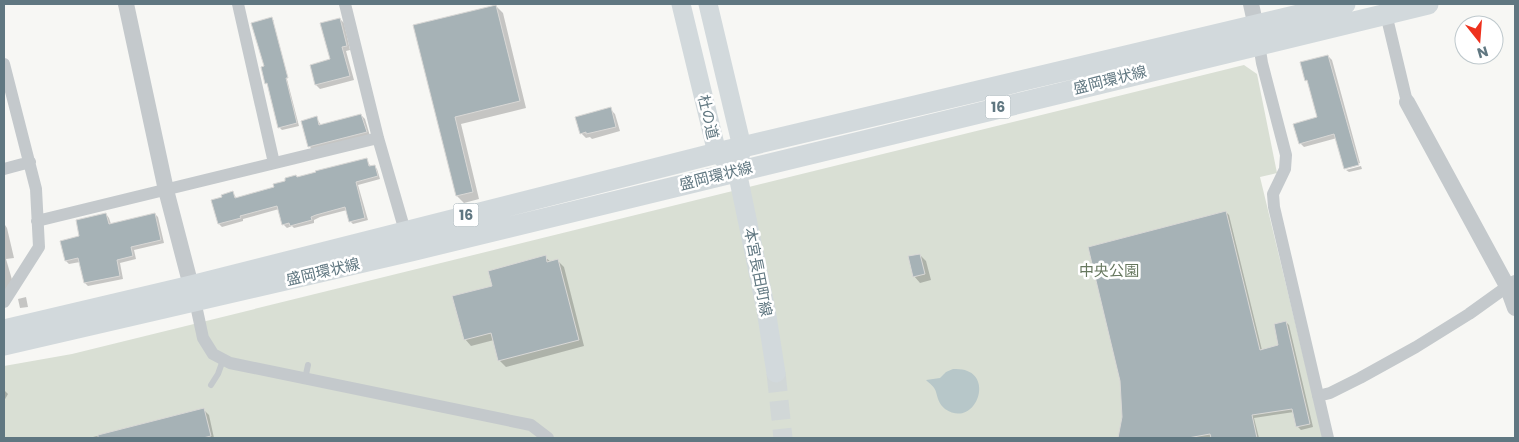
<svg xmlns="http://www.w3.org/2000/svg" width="1519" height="442" font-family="Poppins,'Noto Sans JP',sans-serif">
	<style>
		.green { fill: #d9dfd4 }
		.water { fill: #b7c7c9 }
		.shadow { fill: #0003 }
		.building { fill: #a6b2b6; stroke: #d9d8d6 }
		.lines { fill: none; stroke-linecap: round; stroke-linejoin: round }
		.secondary-tunnel { stroke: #d1d7d7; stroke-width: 19; stroke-dasharray: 19 9; stroke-linecap: butt }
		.service { stroke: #c4c9cc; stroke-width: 6 }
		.minor { stroke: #c4c9cc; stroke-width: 12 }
		.tertiary { stroke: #c4c9cc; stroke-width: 16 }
		.secondary { stroke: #d2d9dc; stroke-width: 19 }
		.primary { stroke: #d2d9dc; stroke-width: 21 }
		.labels { text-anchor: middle; stroke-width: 5; stroke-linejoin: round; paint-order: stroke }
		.shield { fill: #fff; stroke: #90a0a7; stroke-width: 1 }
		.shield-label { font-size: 14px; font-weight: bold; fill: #607781 }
		.street-label { font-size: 15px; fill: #607781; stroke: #fff }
		.park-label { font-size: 15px; fill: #67785f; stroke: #fff }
	</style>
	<rect width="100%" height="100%" fill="#f7f7f4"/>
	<path class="green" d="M1244 65 1257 74 1277 173 1260 177 1323 438H4V366L72 354Z"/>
	<path class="water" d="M953 369C999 366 977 431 945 409 939 404 938 399 936 392 935 387 929 383 926 380L940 378 946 372Z"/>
	<path class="shadow" d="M496 6 503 13 526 108 461 124 479 199 464 203 457 196 414 26Z
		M272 19 274 21H272L299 126 282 130 279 127 269 86 266 83 262 68 266 67Z
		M340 19 344 23 350 50 346 51 354 80 320 89 316 85 311 66 332 60Z
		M1328 56 1332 60 1360 163 1346 167V169L1337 138 1304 147 1300 143 1319 118 1310 84 1306 80Z
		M610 109 615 114 620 131 592 139 590 137 586 138 581 133Z
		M361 115 365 119 370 136 313 150 309 146 316 118 322 126Z
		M366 159 371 167 374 166 377 169 380 179 358 185 368 220 353 224 350 221 347 210 320 217 314 220V223L294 228 292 226 287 228 284 225 279 209 243 219V221L222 227 219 224 213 201 233 193 237 199 275 188 298 178Z
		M1361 166 1362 169 1349 172 1346 170Z
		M1226 212 1229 215 1262 350 1280 346 1286 322 1289 325 1313 427 1301 430 1298 427 1294 412 1254 418 1259 438H1118Z
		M106 214 109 218 111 224 155 214 158 217 164 243 134 250 136 259 120 263 123 279 88 286 85 283 80 262 69 264 66 261 81 237Z
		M4 219 5 225 7 228 14 258 6 259 13 283 4 299Z
		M920 255 926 261 931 280 920 283 914 276Z
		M545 257 551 262 557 260 564 267 584 346 506 367 499 360 494 340 471 346 465 339Z
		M26 297 28 307 20 308 18 299Z
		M4 390 8 394 4 401Z
		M204 410 209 415 214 438H94L93 437Z"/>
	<path class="building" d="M496 5 520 101 455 117 473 192 456 196 413 25Z
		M272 17 288 78H286L297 123 278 128 267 83 265 84 261 67 264 66 251 23Z
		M340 18 347 46 342 47 350 76 315 85 310 65 330 59 320 23Z
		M1328 55 1359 165 1344 169 1334 134 1299 144 1293 124 1317 117 1307 80 1305 81 1300 62Z
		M611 107 616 127 586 134V132L580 134 575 117Z
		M361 114 367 132 308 147 301 121 317 116 319 125Z
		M367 158 369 166 375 165 378 176 356 182 365 218 349 222 345 207 316 215 311 217 312 220 290 226 289 223 282 225 277 206 240 216 241 218 218 224 211 200 222 197 221 195 233 191 235 198 274 187 273 184 285 181V178L296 175 297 177 316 172 315 171Z
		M1226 211 1260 350 1278 345 1274 324 1286 321 1310 424 1296 427 1292 409 1252 415 1257 438H1211L1210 434 1188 438H1118L1122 417 1120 381 1088 247Z
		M106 213 109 224 155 213 161 240 131 247 133 256 117 260 120 276 84 283 78 258 65 261 60 241 79 236 76 220Z
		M920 254 925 274 913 277 908 256Z
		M546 255 547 262 558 259 579 340 498 361 491 333 464 340 452 296 492 286 488 271Z
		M204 408 211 436 203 438H98V435Z"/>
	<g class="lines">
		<path class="secondary-tunnel" d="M776 373 783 438"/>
		<path class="service" d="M305 379 308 365
			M211 385 218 374 223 360"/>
		<path class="minor" d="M238 4 274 163
			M345 4 378 138 407 238
			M1386 14 1407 102
			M1259 44 1262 63 1286 155 1285 169 1273 194 1274 207 1328 438
			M4 64 36 189 39 247 4 302
			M4 169 30 162
			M37 221 378 138
			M194 296 203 338 213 354 230 363 531 425 548 438
			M1318 396 1330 393 1360 378 1416 347 1469 314 1515 281"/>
		<path class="tertiary" d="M126 4 166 190 191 286
			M1251 4 1258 36
			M1407 102 1507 286 1515 308"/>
		<path class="secondary" d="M681 4 717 153 728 163
			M708 4 742 147 737 171 766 310 776 373"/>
		<path class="primary" d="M4 330 191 286 717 153 1345 4
			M4 345 411 251 1428 4"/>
	</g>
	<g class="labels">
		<g class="shield">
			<rect x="985.5" y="95.5" width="25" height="23" rx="4"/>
			<rect x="453.5" y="203.5" width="25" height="23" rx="4"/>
		</g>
		<g class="shield-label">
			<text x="998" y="112">16</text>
			<text x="466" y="220">16</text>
		</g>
		<g class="street-label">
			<text transform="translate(1110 80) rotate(-14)" y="5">盛岡環状線</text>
			<text transform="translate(708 117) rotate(77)" y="5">杜の道</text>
			<text transform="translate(716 176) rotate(-14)" y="5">盛岡環状線</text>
			<text transform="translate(323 272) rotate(-13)" y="5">盛岡環状線</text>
			<text transform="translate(758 272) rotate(79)" y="5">本宮長田町線</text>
		</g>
		<g class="park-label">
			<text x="1109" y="276">中央公園</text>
		</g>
	</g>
	<rect width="1519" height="442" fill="none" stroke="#607781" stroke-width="10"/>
	<g transform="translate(1479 40) rotate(163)"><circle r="24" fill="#ffffff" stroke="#bfc9cd"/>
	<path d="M0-4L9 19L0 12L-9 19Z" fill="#ee311d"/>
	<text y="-8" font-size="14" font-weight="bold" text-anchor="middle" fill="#607781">N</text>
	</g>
</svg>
